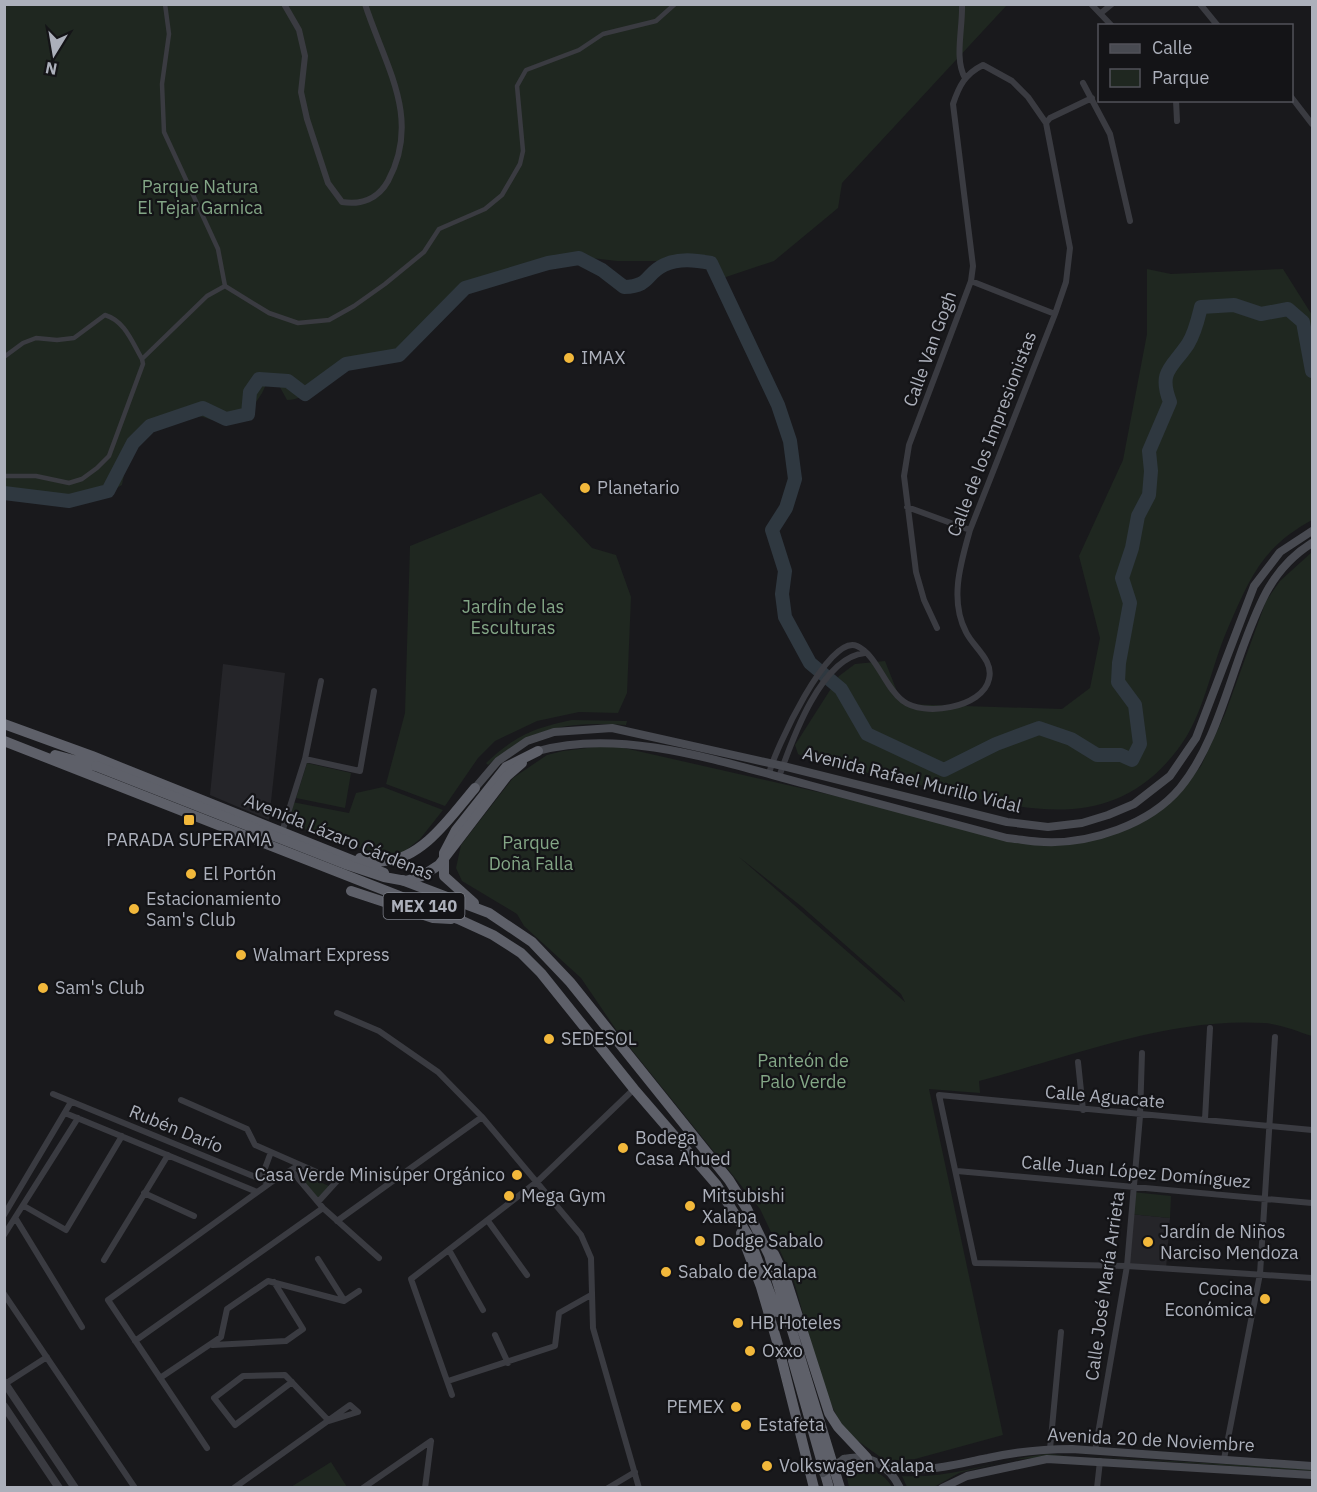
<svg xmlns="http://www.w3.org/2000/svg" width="1317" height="1492" font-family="'IBM Plex Sans',sans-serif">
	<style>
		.built { fill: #252529 }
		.green { fill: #1f2720; fill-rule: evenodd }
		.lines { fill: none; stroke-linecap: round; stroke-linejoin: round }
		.river { stroke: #2f3840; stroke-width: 14 }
		.pedestrian { stroke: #3a3b41; stroke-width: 4.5 }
		.minor { stroke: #3a3b41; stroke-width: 6 }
		.tertiary { stroke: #3a3b41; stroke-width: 8 }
		.secondary { stroke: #484a51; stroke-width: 8 }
		.trunk { stroke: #5e6069; stroke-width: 10 }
		.secondary-bridge { stroke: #484a51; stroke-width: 8 }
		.trunk-bridge { stroke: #5e6069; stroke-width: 10 }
		.poi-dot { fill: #f2b83b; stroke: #141417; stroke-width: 2 }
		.labels { text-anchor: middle; stroke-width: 4.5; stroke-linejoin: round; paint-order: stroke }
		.shield { fill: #141417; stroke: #7e818a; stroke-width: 1.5 }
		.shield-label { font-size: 16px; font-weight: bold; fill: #acb0bb }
		.park-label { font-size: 18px; fill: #83a686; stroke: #141417 }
		.street-label { font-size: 18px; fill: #acb0bb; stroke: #141417 }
		.poi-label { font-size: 18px; fill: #acb0bb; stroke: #141417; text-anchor: start }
	</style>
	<rect width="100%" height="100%" fill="#19191c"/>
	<path class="built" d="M223 664 285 673 269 820 210 795Z
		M1130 1214 1170 1218 1166 1269 1125 1266Z"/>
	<path class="green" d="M4 5H1007L842 183 838 208 774 261 723 278 687 256 668 261H617L574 256 545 262 522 277 468 285 449 302 428 335 408 343 395 359 368 366 333 369C320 383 307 400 287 400L276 380 268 378C261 404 242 420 215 420 209 420 203 416 197 416 178 416 140 426 132 444 126 456 125 472 122 485 86 508 44 495 5 496Z
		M1147 269 1171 274 1283 269 1312 315V520C1262 547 1250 578 1228 628 1211 666 1204 716 1178 749 1114 834 1029 811 941 790 896 780 852 769 808 759L798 754 795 745 839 676 855 664 885 661 902 704 1062 709 1090 688 1100 638 1079 556 1123 460 1147 334Z
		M541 493 592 548 616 555 631 597 627 693 618 713 579 712 537 721 495 741 478 758 445 806 386 784 405 713 410 546Z
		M1312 552V1036C1297 1031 1280 1024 1264 1023 1169 1017 1070 1057 979 1081L980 1093 929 1089 1003 1435 915 1459 886 1461 851 1436 839 1421 824 1389 793 1278 760 1209 619 1034 581 978 524 926 517 914 462 881 456 868 461 845 513 778 547 755 563 751 611 745 1047 844 1128 827 1185 785 1201 766 1225 714 1266 601 1280 581ZM739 857 801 906 901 994 905 1002Z
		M572 720 627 721 626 725C568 721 533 727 488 765L486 763C515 736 533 728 572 720Z
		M307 763 351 773 345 808 296 798Z
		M383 787 443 810 420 839 400 855 366 850 292 825V802L349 813 356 793Z
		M302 1174 331 1187 318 1198 298 1177Z
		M1132 1192 1171 1196 1170 1218 1130 1214Z
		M1046 1454 1312 1469V1471L1066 1455 1010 1460 959 1473 934 1487H907L902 1476C950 1479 997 1460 1046 1454Z
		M331 1462 347 1487H291Z
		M856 1466C872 1469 884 1473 892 1487H849L845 1469Z"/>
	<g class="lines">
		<path class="river" d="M4 493 69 501 108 491 133 443 150 426 203 408 226 419 248 414 250 392 259 379 288 381 305 394 346 364 399 355 465 288 548 263 579 258 602 270 624 287C651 286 645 274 664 265 679 258 695 260 711 263L778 405 790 441 795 479 786 508 772 530 785 571 782 594 785 617 810 663 841 689 867 734 944 770 996 744 1039 728 1071 739 1097 755H1121L1132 760 1140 744 1135 705 1118 682 1119 663 1130 603 1122 578 1132 548 1138 516 1149 495 1151 471 1149 451 1170 402C1158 371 1172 368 1188 344 1195 333 1198 319 1201 307L1234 305 1261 314 1288 309 1303 322 1312 371"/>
		<path class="pedestrian" d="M165 4 169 34 162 84 164 132 218 249 225 286
			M225 286 269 313 298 323 329 320 354 306 385 284 424 252 439 229 485 209 502 195 520 164 523 151 517 86 526 70 579 50 603 34 656 21 675 4
			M4 357 23 343 36 338 57 340 74 338 105 315C125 321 132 342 142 359
			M4 476H36L69 483 82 479 97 468 109 456 143 364 142 359 207 296 225 286"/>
		<path class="minor" d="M284 4 299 30 305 56 301 92 307 119 328 183 342 202C361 205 378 199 388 181 422 118 385 66 365 4
			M962 4C963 28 954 59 965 78
			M1091 4 1112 26
			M1200 4 1218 26
			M1101 13 1112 4
			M1083 83 1110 134 1130 221
			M1292 98 1312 124
			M1176 100 1177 121
			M1046 123 1050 118 1092 98
			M971 281 1055 314
			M907 507 970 530
			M305 759 360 771 374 691
			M769 774C774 751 829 633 857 646 877 655 885 688 903 701 923 717 983 708 989 679 994 660 973 647 966 632 949 600 961 562 970 530L1055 314 1066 282 1070 248 1046 123 1028 97 1012 81 983 65C965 74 959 86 953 104L973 266 971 281 909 445 904 476 916 572 924 600 937 628
			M779 777C792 740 821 657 865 653
			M282 832 305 759 321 681
			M337 1013 379 1031 438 1072 482 1117 581 1235 591 1258 593 1328 639 1488
			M1078 1062 1083 1110
			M53 1094 270 1183
			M181 1100 247 1129 255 1145 337 1181 318 1202
			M65 1113 257 1192
			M1205 1119 1210 1028
			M1312 1130 939 1095 975 1263 1127 1266 1312 1278
			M291 1170 323 1208 379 1258
			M957 1171 1312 1203
			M261 1179 271 1152
			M144 1193 194 1216
			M24 1206 66 1230 122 1136
			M4 1215 71 1102
			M16 1219 82 1327
			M337 1221 482 1117
			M488 1221 527 1275
			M4 1235 78 1118
			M449 1250 483 1310
			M318 1259 344 1300
			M104 1260 168 1155
			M4 1294 135 1488
			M495 1335 508 1363
			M135 1341 323 1208
			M213 1345 286 1341 303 1329 274 1282
			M160 1378 221 1337 227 1309 268 1281 344 1301 359 1291
			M448 1381 555 1346 559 1313 591 1295
			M5 1384 47 1357
			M452 1395 411 1279 538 1181 634 1089
			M207 1448 108 1300 270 1183 299 1165
			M1050 1449 1061 1332
			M1095 1451 1127 1266 1140 1116 1142 1053
			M1224 1459 1260 1274 1275 1037
			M234 1488 350 1405 358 1412 329 1421 285 1375 243 1376 214 1398 235 1425 292 1382
			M363 1488 431 1441
			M425 1488 431 1441
			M608 1488 635 1472
			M1097 1488 1100 1461"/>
		<path class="tertiary" d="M4 1382 75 1488
			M4 1406 59 1488"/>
		<path class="secondary" d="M538 751C623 727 725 763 809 785 875 803 941 820 1007 838 1019 839 1032 842 1044 842 1090 844 1149 825 1180 788 1212 749 1226 693 1243 647 1259 604 1272 568 1312 543
			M475 788 498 761 527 741 554 732 612 728 783 766 1007 822 1048 827 1082 823 1108 815 1134 804 1170 776 1196 738 1254 586 1280 552 1312 531
			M844 1459C869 1453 889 1465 900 1488
			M882 1464C919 1476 951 1465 988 1458 1015 1452 1044 1449 1072 1449L1312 1466
			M942 1488 967 1476 1047 1459 1312 1475"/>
		<path class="trunk" d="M4 724 92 756 384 873
			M4 741 458 919 493 935 521 953 541 973 634 1089 716 1184 749 1237 777 1312
			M55 755 96 766
			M360 858C368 859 376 862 384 861 422 860 452 815 475 788
			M402 880 489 913 532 942 570 982 729 1180 747 1209 769 1255 840 1488
			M351 891 433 918 451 919
			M474 903 444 876V853L456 830 506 767 538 751
			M741 1233 761 1287 778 1345 814 1488
			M774 1254 786 1279 829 1413 838 1427 867 1458
			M793 1361 829 1488"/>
		<path class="secondary-bridge" d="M823 1473 844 1459"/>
		<path class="trunk-bridge" d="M96 766 348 865 384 877 406 881 422 876 439 865 507 776 522 763"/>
	</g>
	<g class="poi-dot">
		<circle cx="569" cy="358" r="6"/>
		<circle cx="585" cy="488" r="6"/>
		<rect x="183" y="814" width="12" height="12" rx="3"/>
		<circle cx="191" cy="874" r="6"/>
		<circle cx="134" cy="909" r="6"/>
		<circle cx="241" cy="955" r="6"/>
		<circle cx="43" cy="988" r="6"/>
		<circle cx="549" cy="1039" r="6"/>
		<circle cx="623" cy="1148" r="6"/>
		<circle cx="517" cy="1175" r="6"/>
		<circle cx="509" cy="1196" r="6"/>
		<circle cx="690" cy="1206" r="6"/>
		<circle cx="700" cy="1241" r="6"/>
		<circle cx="1148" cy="1242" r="6"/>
		<circle cx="666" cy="1272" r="6"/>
		<circle cx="1265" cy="1299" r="6"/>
		<circle cx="738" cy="1323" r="6"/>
		<circle cx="750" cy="1351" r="6"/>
		<circle cx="736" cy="1407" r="6"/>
		<circle cx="746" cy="1425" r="6"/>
		<circle cx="767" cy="1466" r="6"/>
	</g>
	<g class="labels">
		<rect class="shield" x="383.5" y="893" width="81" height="26" rx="4.5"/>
		<g class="shield-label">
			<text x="424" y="912">MEX 140</text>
		</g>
		<g class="park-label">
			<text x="200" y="193">Parque Natura<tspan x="200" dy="21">El Tejar Garnica</tspan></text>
			<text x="513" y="613">Jardín de las<tspan x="513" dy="21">Esculturas</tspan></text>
			<text x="531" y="849">Parque<tspan x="531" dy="21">Doña Falla</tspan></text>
			<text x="803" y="1067">Panteón de<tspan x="803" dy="21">Palo Verde</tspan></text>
		</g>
		<g class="street-label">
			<text transform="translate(930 349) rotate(-70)" y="6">Calle Van Gogh</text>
			<text transform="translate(992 434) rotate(-69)" y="6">Calle de los Impresionistas</text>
			<text transform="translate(912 780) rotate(14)" y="6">Avenida Rafael Murillo Vidal</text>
			<text transform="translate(339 837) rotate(22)" y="6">Avenida Lázaro Cárdenas</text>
			<text transform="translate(1105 1097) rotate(5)" y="6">Calle Aguacate</text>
			<text transform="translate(176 1129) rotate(22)" y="6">Rubén Darío</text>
			<text transform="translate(1136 1172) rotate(5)" y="6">Calle Juan López Domínguez</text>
			<text transform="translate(1105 1286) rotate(-82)" y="6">Calle José María Arrieta</text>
			<text transform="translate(1151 1440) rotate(3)" y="6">Avenida 20 de Noviembre</text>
		</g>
		<g class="poi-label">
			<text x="581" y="364">IMAX</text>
			<text x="597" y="494">Planetario</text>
			<text x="189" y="846" text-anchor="middle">PARADA SUPERAMA</text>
			<text x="203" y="880">El Portón</text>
			<text x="146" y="905">Estacionamiento<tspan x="146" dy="21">Sam's Club</tspan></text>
			<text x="253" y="961">Walmart Express</text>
			<text x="55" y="994">Sam's Club</text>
			<text x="561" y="1045">SEDESOL</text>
			<text x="635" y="1144">Bodega<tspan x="635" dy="21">Casa Ahued</tspan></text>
			<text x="505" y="1181" text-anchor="end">Casa Verde Minisúper Orgánico</text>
			<text x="521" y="1202">Mega Gym</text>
			<text x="702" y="1202">Mitsubishi<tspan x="702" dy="21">Xalapa</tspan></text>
			<text x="1160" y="1238">Jardín de Niños<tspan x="1160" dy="21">Narciso Mendoza</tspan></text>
			<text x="712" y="1247">Dodge Sabalo</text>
			<text x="678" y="1278">Sabalo de Xalapa</text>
			<text x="1253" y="1295" text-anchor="end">Cocina<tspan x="1253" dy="21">Económica</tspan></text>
			<text x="750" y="1329">HB Hoteles</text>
			<text x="762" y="1357">Oxxo</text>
			<text x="724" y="1413" text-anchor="end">PEMEX</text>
			<text x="758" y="1431">Estafeta</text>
			<text x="779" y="1472">Volkswagen Xalapa</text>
		</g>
	</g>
	<rect width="1317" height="1492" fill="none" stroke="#acb0bb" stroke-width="12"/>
	<rect x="1098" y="24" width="195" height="78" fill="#141417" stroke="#515259" stroke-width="1.5"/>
	<rect x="1110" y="44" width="30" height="9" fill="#484a51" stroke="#515259" stroke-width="1.5"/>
	<text x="1152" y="54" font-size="18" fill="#acb0bb">Calle</text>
	<rect x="1110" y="69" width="30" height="18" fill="#1f2720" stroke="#515259" stroke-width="1.5"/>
	<text x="1152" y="84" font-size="18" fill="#acb0bb">Parque</text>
	<g transform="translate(54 54) rotate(191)" stroke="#141417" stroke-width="4.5" paint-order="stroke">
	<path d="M0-4.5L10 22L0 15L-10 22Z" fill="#acb0bb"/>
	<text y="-9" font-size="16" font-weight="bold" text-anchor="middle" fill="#acb0bb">N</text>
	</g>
</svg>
